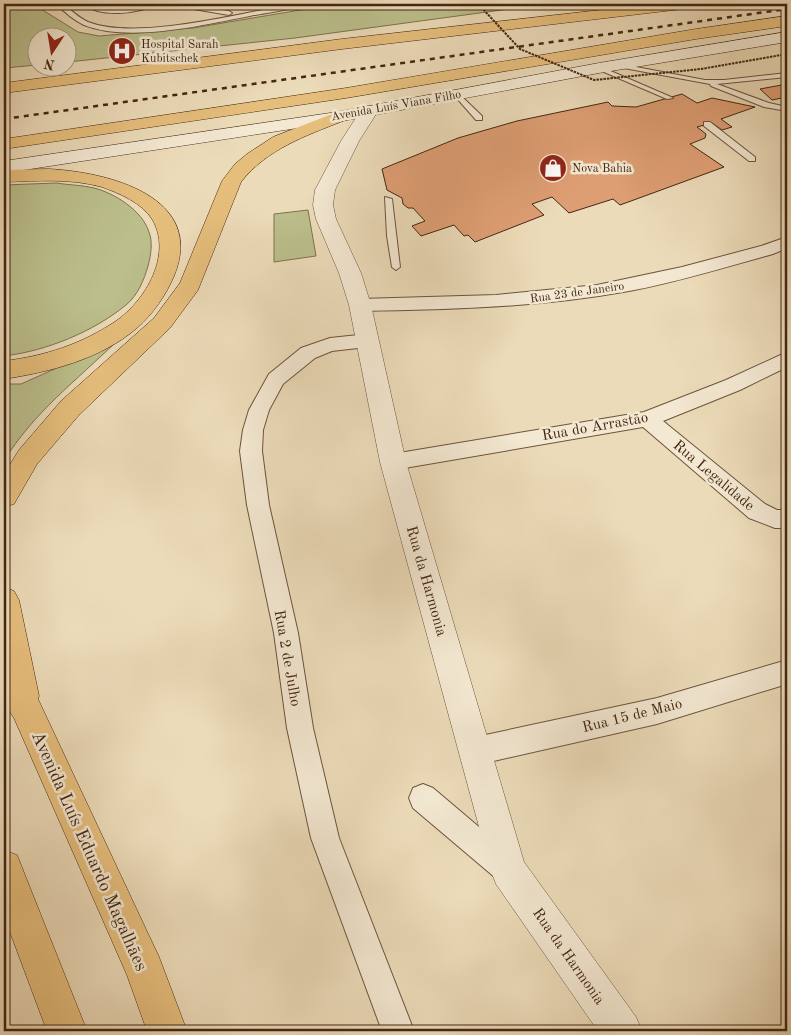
<svg xmlns="http://www.w3.org/2000/svg" width="791" height="1035" font-family="'Old Standard TT',serif">
	<style>
		.green { fill: #bbbf8c; stroke: #7f724f }
		.building { fill: #de9e73; stroke: #432612 }
		.lines { fill: none; stroke-linecap: round; stroke-linejoin: round }
		.service-casing { stroke: #6d533c; stroke-width: 2 }
		.minor-casing { stroke: #6d533c; stroke-width: 2 }
		.tertiary-casing { stroke: #6d533c; stroke-width: 1 }
		.secondary-casing { stroke: #432612; stroke-width: 1 }
		.primary-casing { stroke: #432612; stroke-width: 1 }
		.trunk-casing { stroke: #432612; stroke-width: 1 }
		.path { stroke: #432612; stroke-width: 2; stroke-dasharray: 2.5 1; stroke-linecap: butt }
		.service { fill: #f3e8d2; fill-rule: evenodd }
		.minor { fill: #f3e8d2; fill-rule: evenodd }
		.tertiary { fill: #f3e8d2; fill-rule: evenodd }
		.secondary { fill: #f3e8d2; fill-rule: evenodd }
		.primary { fill: #e6be7c; fill-rule: evenodd }
		.trunk { fill: #e6be7c; fill-rule: evenodd }
		.rail { stroke: #432612; stroke-width: 2.5; stroke-dasharray: 5 5; stroke-linecap: butt }
		.path-bridge { stroke: #432612; stroke-width: 2; stroke-dasharray: 2.5 1; stroke-linecap: butt }
		.labels { text-anchor: middle; stroke-width: 5; stroke-linejoin: round; paint-order: stroke }
		.far-poi-label { font-size: 12px; fill: #432612; stroke: #f3e8d2; text-anchor: start }
		.far-street-label { font-size: 12px; fill: #432612; stroke: #f3e8d2 }
		.street-label { font-size: 15px; fill: #432612; stroke: #f3e8d2 }
		.near-street-label { font-size: 18px; fill: #432612; stroke: #f3e8d2 }
	</style>
	<rect width="100%" height="100%" fill="#ecdbb9"/>
	<filter id="stains"><feTurbulence type="fractalNoise" baseFrequency=".004" numOctaves="4"/><feColorMatrix values="0 0 0 0 .2 0 0 0 0 .09 0 0 0 0 .02 0 0 0 .5 -.17"/></filter>
	<radialGradient id="worn" r=".72"><stop offset=".6" stop-color="#630" stop-opacity="0"/><stop offset="1" stop-color="#630" stop-opacity=".3"/></radialGradient>
	<path class="green" d="M4 4H33L78 32 99 36 193 28 336 4H546L295 38 68 62V38H38L37 65 4 68Z
		M56 183C68 185 82 185 94 188 114 193 142 210 149 232 153 242 151 255 148 266 144 280 138 295 126 305 93 332 46 351 4 356V185Z
		M308 210 316 256 274 262V214Z
		M117 341C77 380 33 413 4 461V384H21Z"/>
	<path class="building" d="M787 84V97L772 100 760 89Z
		M682 94 697 103 712 98 755 107 721 119 732 127 722 130 712 123 697 127 706 134 705 138 690 144 724 167 620 205 613 199 569 213 552 197 532 204 544 215 475 242 468 235 464 236 454 225 421 236 412 226 425 221 413 208H408L403 204 402 198 387 190 382 169 458 138 517 121 608 102 612 106 636 107Z"/>
	<g class="lines">
		<g class="service-casing">
			<path id="service" d="M57 4H63C71 10 79 18 88 22 136 41 242 13 293 4H305C295 10 263 13 250 16 203 25 129 43 84 25 74 20 64 12 57 4Z
				M83 4C92 3 100 10 110 10 126 11 141 3 157 4 139 14 100 18 83 4Z
				M184 4 229 11 232 13 229 15 182 7 181 6Z
				M615 63 705 80H724L787 73V77L717 84 769 103 787 107V111L764 107 711 86 710 84 613 66V64Z
				M599 66 671 97 673 98 667 99 597 69 596 68Z
				M454 93H458L482 116V120H476L454 95Z
				M704 122H710L755 157V161H749L704 126Z
				M385 197 392 199 400 267 396 270 392 267 387 236Z"/>
		</g>
		<g class="minor-casing">
			<path id="minor" d="M787 237V248L773 254C725 267 678 282 629 291 541 307 450 310 360 311L354 309 351 305 354 301 360 299 496 295 597 285 682 267 761 246Z
				M368 334 375 336 377 341 375 346 332 351 315 358 283 384 269 410 263 430 262 451 269 505 298 633 313 728 339 838 414 1031H382L311 838 287 728 274 633 247 505 240 451 243 430 249 410 269 374 301 348 330 338Z
				M787 352V367L740 390 663 421 765 504 777 510H787V528H775L749 518 643 427 393 470 385 468 382 462 385 456 393 454 644 412 726 380Z
				M787 660V684L657 724 476 765 466 761 462 751 466 741 476 737 657 698Z
				M423 784 433 788 518 860 523 870 518 880 508 885 498 880 413 808 409 798 413 788Z"/>
		</g>
		<g class="tertiary-casing">
			<path id="tertiary" d="M369 106 375 107 378 111 359 141 335 190 333 205 336 219 361 273 371 305 406 462 524 862 636 1017 642 1031H598L496 884 491 871 380 462 349 305 339 273 316 219 313 205 315 190 341 141 363 107Z"/>
		</g>
		<g class="secondary-casing">
			<path id="secondary" d="M787 32V42L599 73 337 122 4 173V161L337 112 599 63Z"/>
		</g>
		<g class="primary-casing">
			<path id="primary" d="M337 112 343 113 346 117 343 121C305 136 267 149 241 182L198 290 170 328 79 415 37 464 14 504 4 507V474L19 450 61 401 154 318 180 283 222 181 235 164 247 154 273 137Z
				M49 169C107 172 207 196 174 276 166 295 153 314 137 328 101 359 50 372 4 379V361C45 356 82 344 116 321 146 300 173 254 152 219 142 203 119 193 102 187 70 178 36 181 4 182V170Z
				M4 587 14 591 19 600 39 696 38 699 159 957 187 1031H147L127 975 14 718 4 703Z
				M4 850 17 855 87 1031H47L4 916Z"/>
		</g>
		<g class="trunk-casing">
			<path id="trunk" d="M654 4H698L696 7 691 8 342 49 4 93V83L342 39Z
				M787 16V26L696 39 346 98 4 149V139L346 88 696 29Z"/>
		</g>
		<path class="path" d="M467 9 481 7"/>
		<use href="#service" class="service"/>
		<use href="#minor" class="minor"/>
		<use href="#tertiary" class="tertiary"/>
		<use href="#secondary" class="secondary"/>
		<use href="#primary" class="primary"/>
		<use href="#trunk" class="trunk"/>
		<path class="rail" d="M4 119 787 9"/>
		<path class="path-bridge" d="M481 7 520 49 594 80 701 69 787 54"/>
	</g>
	<defs>
		<g id="hospital-disc" transform="scale(1.4375)"><circle r="9.5" fill="#8f2418" stroke="#f3e8d2"/><path d="M-5-5h3v3.5h4V-5h3V5h-3V1.5h-4V5h-3Z" fill="#fff"/></g>
		<g id="shop-disc" transform="scale(1.4375)"><circle r="9.5" fill="#8f2418" stroke="#f3e8d2"/><path d="M-5-2.5h2.3a2.7 3.5 0 0 1 5.4 0H5L5.5 6h-11ZM-1.5-2.5h3a1.5 2.3 0 0 0-3 0Z" fill="#fff"/></g>
	</defs>
	<g fill-rule="evenodd">
		<use href="#hospital-disc" x="122" y="51"/>
		<use href="#shop-disc" x="553" y="168"/>
	</g>
	<g class="labels">
		<g class="far-poi-label">
			<text x="141" y="48">Hospital Sarah<tspan x="141" dy="14">Kubitschek</tspan></text>
			<text x="572" y="172">Nova Bahia</text>
		</g>
		<g class="far-street-label">
			<text transform="translate(396 105) rotate(-10)" y="4">Avenida Luís Viana Filho</text>
			<text transform="translate(577 292) rotate(-8)" y="4">Rua 23 de Janeiro</text>
		</g>
		<g class="street-label">
			<text transform="translate(595 426) rotate(-10)" y="5">Rua do Arrastão</text>
			<text transform="translate(714 475) rotate(40)" y="5">Rua Legalidade</text>
			<text transform="translate(427 581) rotate(74)" y="5">Rua da Harmonia</text>
			<text transform="translate(288 658) rotate(80)" y="5">Rua 2 de Julho</text>
			<text transform="translate(632 715) rotate(-14)" y="5">Rua 15 de Maio</text>
			<text transform="translate(569 956) rotate(55)" y="5">Rua da Harmonia</text>
		</g>
		<g class="near-street-label">
			<text transform="translate(90 851) rotate(66)" y="6">Avenida Luís Eduardo Magalhães</text>
		</g>
	</g>
	<rect width="791" height="1035" fill="none" stroke="#ecdbb9" stroke-width="20"/>
	<rect x="5" y="5" width="781" height="1025" fill="none" stroke="#432612" stroke-width="2.5"/>
	<rect x="10" y="10" width="771" height="1015" fill="none" stroke="#432612"/>
	<g transform="translate(52 52) rotate(192)"><circle r="24" fill="#f3e8d2" stroke="#ad9a85"/>
	<path d="M0-4L9 19L0 12L-9 19Z" fill="#8f2418"/>
	<text y="-8" font-size="14" font-weight="bold" text-anchor="middle" fill="#432612">N</text>
	</g>
	<rect width="100%" height="100%" filter="url(#stains)"/>
	<rect width="100%" height="100%" fill="url(#worn)"/>
</svg>
